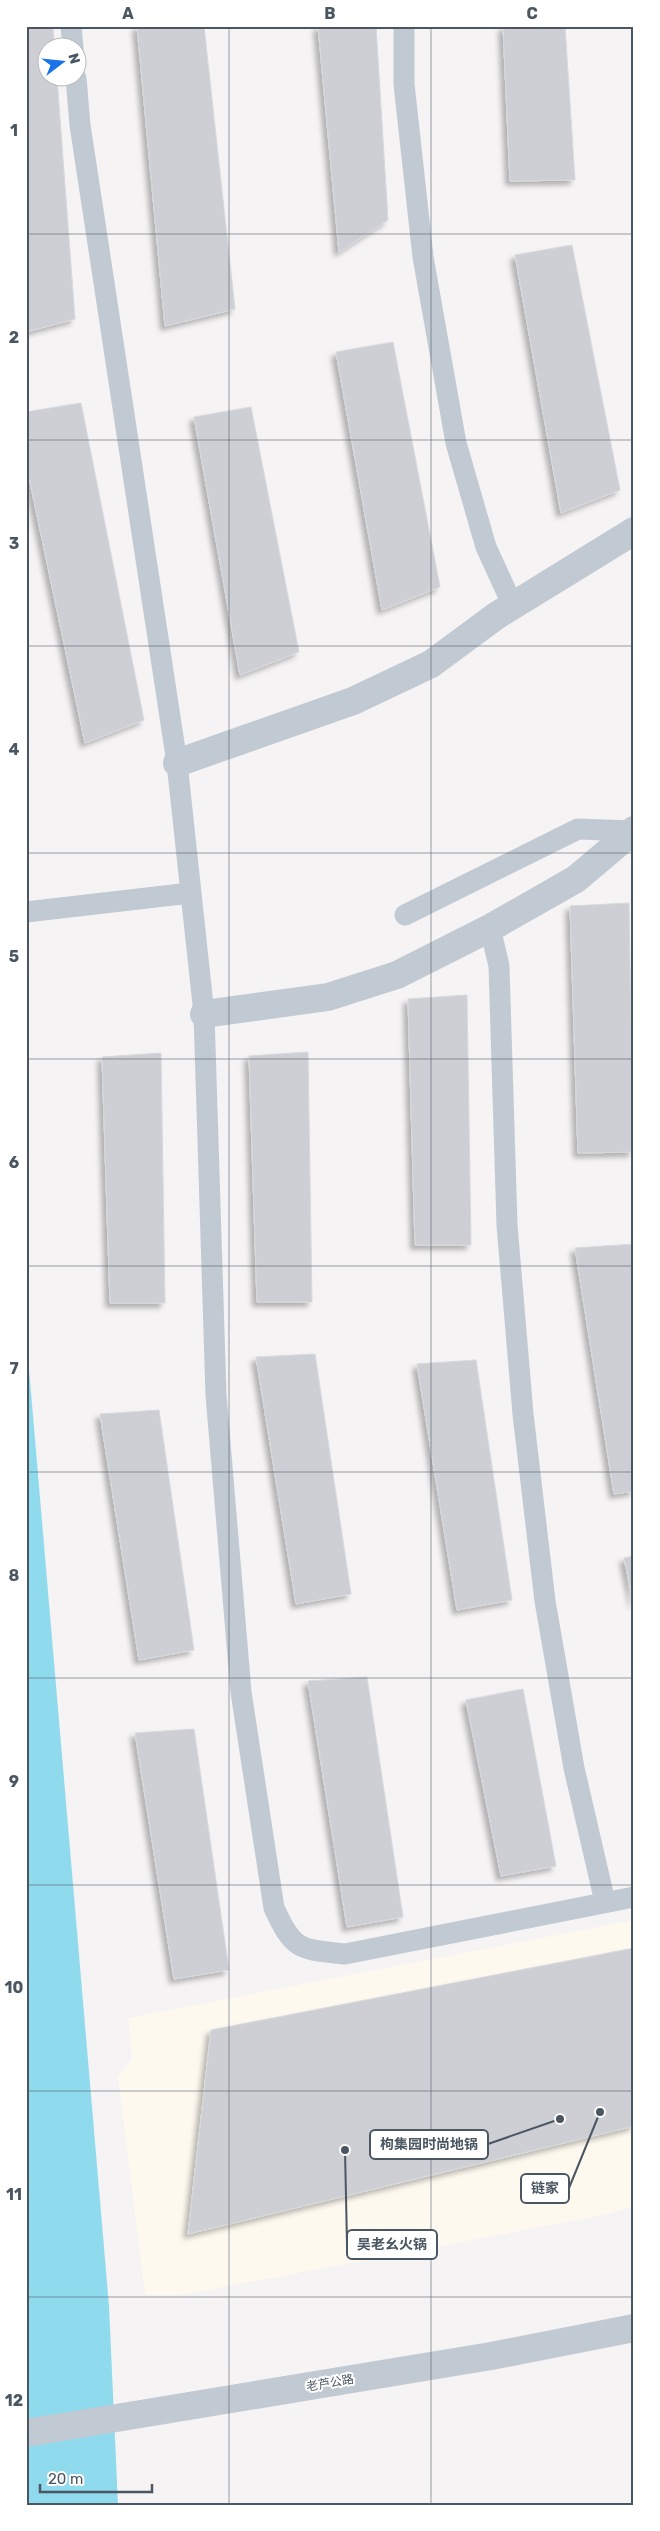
<svg xmlns="http://www.w3.org/2000/svg" width="660" height="2531" font-family="Rubik,'Noto Sans SC',sans-serif">
	<style>
		.commercial { fill: #fdf9ef }
		.water { fill: #90daee }
		.building { fill: #cdcfd5; stroke: #d7d9de; filter: url(#shadow) }
		.lines { fill: none; stroke-linecap: round; stroke-linejoin: round }
		.service { stroke: #c1cad2; stroke-width: 21 }
		.minor { stroke: #c1cad2; stroke-width: 28 }
		.tertiary { stroke: #c1cad2; stroke-width: 28 }
		.grid { fill: none; stroke: #4a5661; stroke-width: 1; stroke-opacity: 0.55 }
		.labels { text-anchor: middle; stroke-width: 4; stroke-linejoin: round; paint-order: stroke }
		.street-label { font-size: 12px; fill: #4a5661; stroke: #fff }
		.leader { fill: none; stroke: #4a5661; stroke-width: 2 }
		.callout-dot { fill: #4a5661; stroke: #fff; stroke-width: 2 }
		.callout { fill: #fff; stroke: #4a5661; stroke-width: 2 }
		.callout-label { font-size: 14px; text-anchor: middle; font-weight: bold; fill: #4a5661 }
		.neatline { fill: none; stroke: #4a5661; stroke-width: 2 }
		.grid-label { font-size: 16px; text-anchor: middle; font-weight: bold; fill: #4a5661 }
	</style>
	<defs>
		<filter id="shadow"><feDropShadow dx="-4.5" dy="4.5" stdDeviation="2.5" flood-color="#0004"/></filter>
	</defs>
	<rect width="100%" height="100%" fill="#f5f3f3"/>
	<path class="commercial" d="M634 1920V2206L609 2214 181 2295H145L118 2077 132 2059 128 2018Z"/>
	<path class="water" d="M26 1334 109 2306 118 2505H26Z"/>
	<path class="building" d="M26 26H53L54 48H48V78H57L75 319 26 332Z
		M137 26H204L235 309 165 326Z
		M318 26H376L388 220 339 252Z
		M503 26H565L575 180 510 181Z
		M572 245 620 490 561 513 515 255Z
		M393 342 440 587 382 610 336 352Z
		M81 403 144 720 85 743 26 463V412Z
		M251 407 299 652 240 675 194 417Z
		M629 903 633 1152 578 1153 570 906Z
		M467 995 471 1245H415L408 999Z
		M308 1052 312 1302H257L249 1056Z
		M161 1053 165 1303H110L102 1057Z
		M634 1244V1491L614 1494 575 1248Z
		M315 1354 351 1594 296 1604 256 1357Z
		M476 1360 512 1600 457 1610 417 1364Z
		M159 1410 194 1650 139 1660 100 1414Z
		M634 1556V1604L624 1558Z
		M367 1677 403 1917 347 1927 308 1681Z
		M523 1689 556 1866 501 1876 466 1700Z
		M194 1729 229 1970 174 1979 135 1733Z
		M634 1948V2126L188 2234 211 2030Z"/>
	<g class="lines">
		<path class="service" d="M71 26 73 48
			M404 26V84L423 257 456 443 486 547 513 606
			M76 78 80 125 177 763 204 1014 216 1395 241 1692 274 1908C294 1951 299 1949 345 1954L634 1897
			M26 912 190 893
			M405 915 578 829 632 831
			M490 928 499 966 507 1225 523 1414 545 1601 574 1768 605 1902"/>
		<path class="minor" d="M177 763 353 701 431 664 496 616 634 531
			M204 1014 328 997 397 975 490 928 576 879 634 830"/>
		<path class="tertiary" d="M26 2433 491 2356 634 2328"/>
	</g>
	<path class="grid" d="M229 26V2505M431 26V2505M26 234H634M26 440H634M26 646H634M26 853H634M26 1059H634M26 1266H634M26 1472H634M26 1678H634M26 1885H634M26 2091H634M26 2297H634"/>
	<g class="labels">
		<g class="street-label">
			<text transform="translate(330 2383) rotate(-10)" y="4">老芦公路</text>
		</g>
	</g>
	<path class="leader" d="M560 2119L488 2144M600 2112L569 2188M345 2150L347 2244"/>
	<g class="callout-dot">
		<circle cx="560" cy="2119" r="5"/>
		<circle cx="600" cy="2112" r="5"/>
		<circle cx="345" cy="2150" r="5"/>
	</g>
	<g class="callout">
		<rect x="370" y="2130" width="118" height="29" rx="5"/>
		<rect x="521" y="2174" width="48" height="29" rx="5"/>
		<rect x="347" y="2230" width="90" height="29" rx="5"/>
	</g>
	<g class="callout-label">
		<text x="429" y="2149">枸集园时尚地锅</text>
		<text x="545" y="2193">链家</text>
		<text x="392" y="2249">吴老幺火锅</text>
	</g>
	<rect width="660" height="2531" fill="none" stroke="#ffffff" stroke-width="55"/>
	<g transform="translate(62 62) rotate(74)"><circle r="24" fill="#ffffff" stroke="#b7bbc0"/>
	<path d="M0-4L9 19L0 12L-9 19Z" fill="#1a73e8"/>
	<text y="-8" font-size="14" font-weight="bold" text-anchor="middle" fill="#4a5661">N</text>
	</g>
	<path d="M40 2484v8h112v-8" fill="none" stroke="#4a5661" stroke-width="2.5"/>
	<text x="48" y="2484" font-size="15" fill="#4a5661" stroke="#ffffff" stroke-width="4" paint-order="stroke">20 m</text>
	<rect x="28" y="28" width="604" height="2476" class="neatline"/>
	<g class="grid-label">
		<text x="128" y="19">A</text>
		<text x="330" y="19">B</text>
		<text x="532" y="19">C</text>
		<text x="14" y="136">1</text>
		<text x="14" y="343">2</text>
		<text x="14" y="549">3</text>
		<text x="14" y="755">4</text>
		<text x="14" y="962">5</text>
		<text x="14" y="1168">6</text>
		<text x="14" y="1374">7</text>
		<text x="14" y="1581">8</text>
		<text x="14" y="1787">9</text>
		<text x="14" y="1993">10</text>
		<text x="14" y="2200">11</text>
		<text x="14" y="2406">12</text>
	</g>
</svg>
